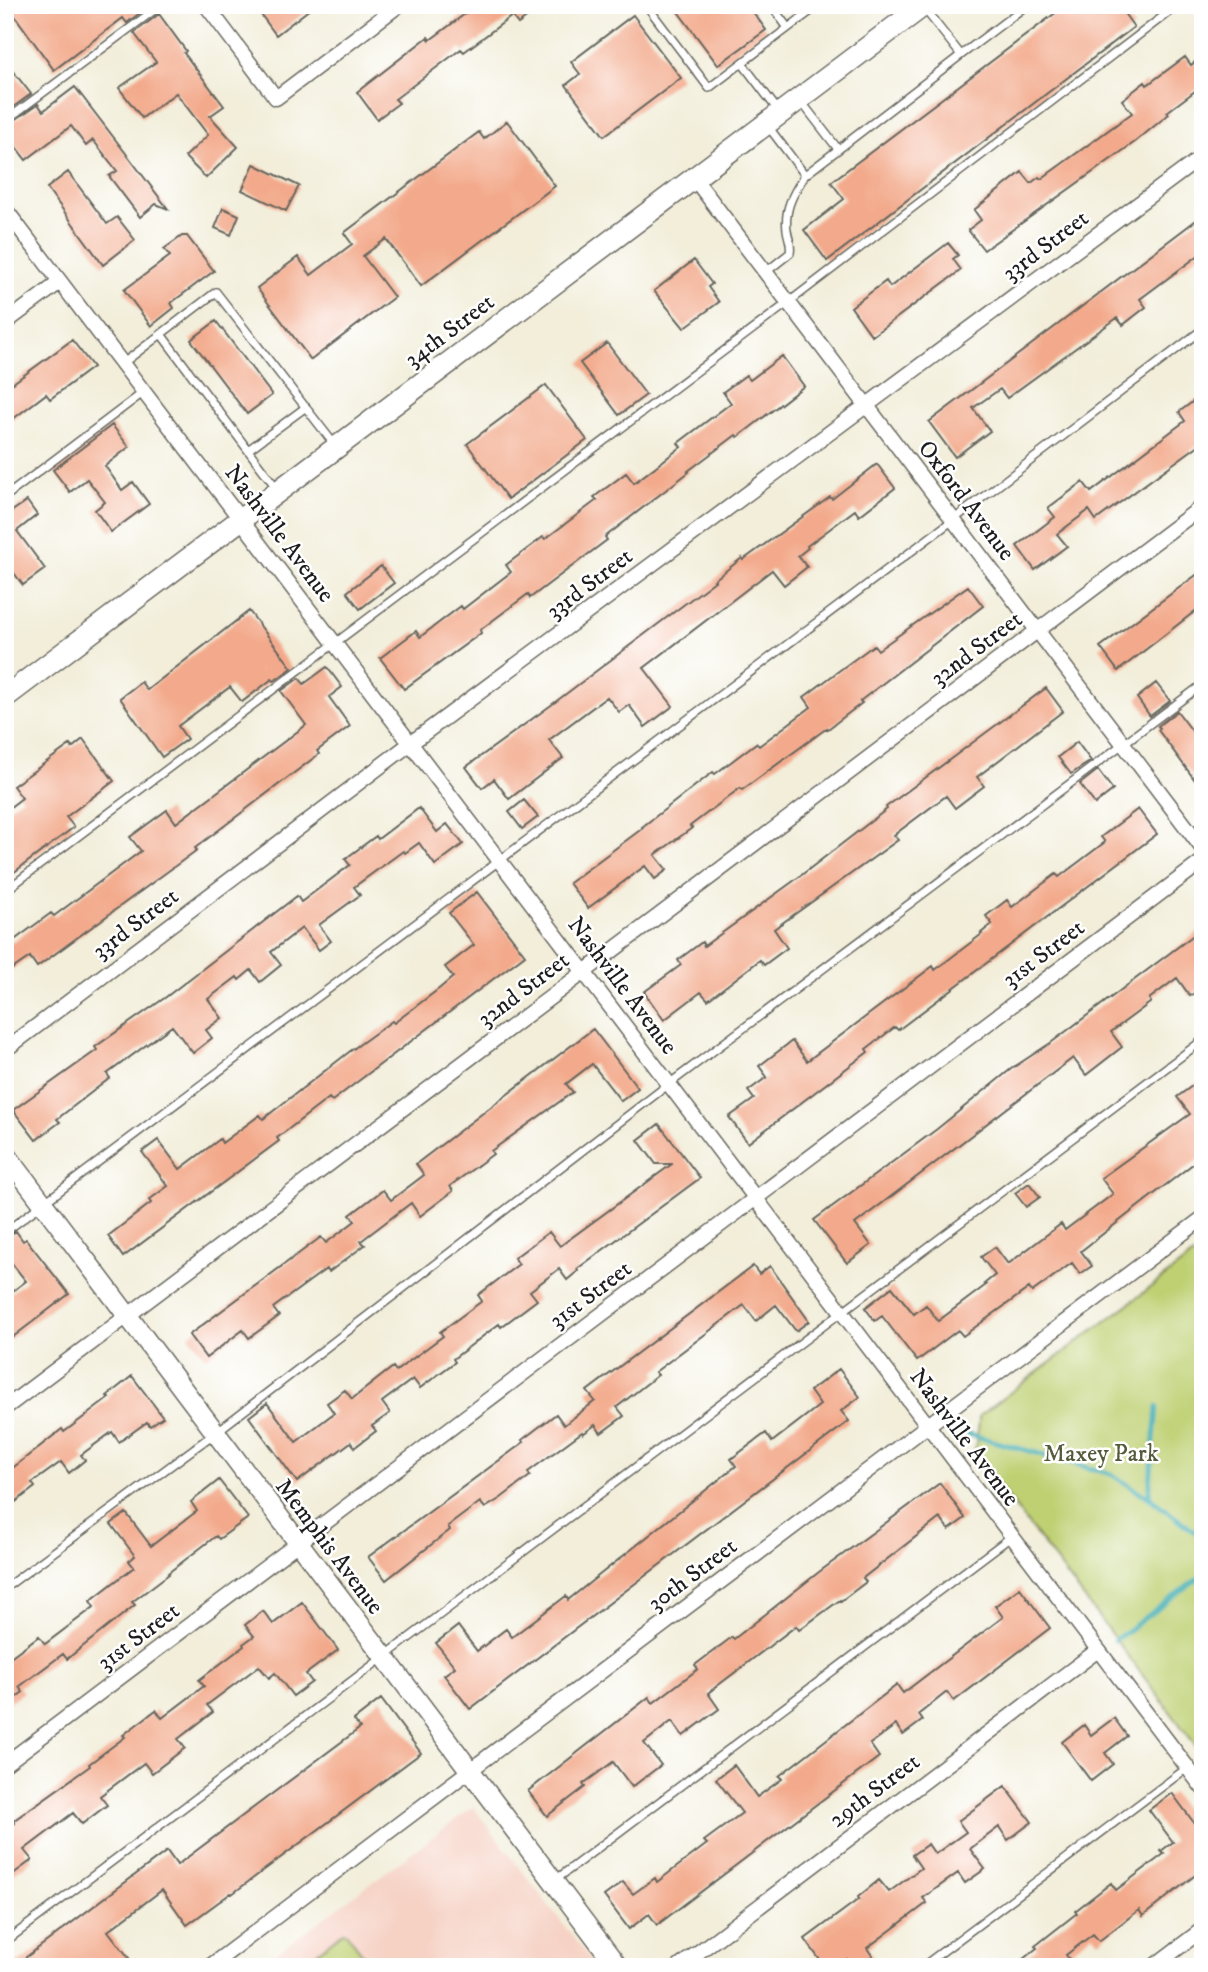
<svg xmlns="http://www.w3.org/2000/svg" width="1208" height="1972" font-family="'IM FELL DW Pica',serif">
	<style>
		.built { fill: #f6d2c5 }
		.green { fill: #bfd073; stroke: #6e7648; stroke-width: 2 }
		.lines { fill: none; stroke-linecap: round; stroke-linejoin: round }
		.stream { stroke: #38abb1; stroke-width: 5 }
		.building { fill: #f3aa8c }
		.service-casing { stroke: #67665e; stroke-width: 10 }
		.minor-casing { stroke: #67665e; stroke-width: 17 }
		.tertiary-casing { stroke: #67665e; stroke-width: 22 }
		.secondary-casing { stroke: #67665e; stroke-width: 24 }
		.service { stroke: #fff; stroke-width: 7 }
		.minor { stroke: #fff; stroke-width: 14 }
		.tertiary { stroke: #fff; stroke-width: 19 }
		.secondary { stroke: #fff; stroke-width: 21 }
		.labels { text-anchor: middle; stroke-width: 5; stroke-linejoin: round; paint-order: stroke }
		.street-label { font-size: 24px; fill: #1c1c1c; stroke: #fff }
		.park-label { font-size: 24px; fill: #555b3a; stroke: #fff }
	</style>
	<rect width="100%" height="100%" fill="#fff"/>
	<filter id="ink" filterUnits="userSpaceOnUse"><feTurbulence type="fractalNoise" baseFrequency=".0143" numOctaves="2"/><feDisplacementMap in="SourceGraphic" scale="14" xChannelSelector="R" yChannelSelector="G"/><feConvolveMatrix kernelMatrix="1 2 1 2 8 2 1 2 1" color-interpolation-filters="sRGB"/></filter>
	<filter id="wash" filterUnits="userSpaceOnUse"><feTurbulence type="fractalNoise" baseFrequency=".00686" numOctaves="4" result="noise"/><feDisplacementMap in="SourceGraphic" scale="28" xChannelSelector="R" yChannelSelector="G"/><feGaussianBlur stdDeviation="1.57" result="paint"/><feColorMatrix in="noise" values="0 0 0 0 0 0 0 0 0 0 0 0 0 0 0 0 0 1.4 0 .05"/><feComposite in="paint" operator="in"/></filter>
	<g filter="url(#wash)">
		<rect width="100%" height="100%" fill="#f2eeda"/>
		<path class="built" d="M473 1807 596 1967H258Z"/>
		<path class="green" d="M1203 1248V1755L974 1453C975 1449 980 1420 979 1416Z
			M343 1932H346L369 1962 367 1965 298 1967Z"/>
		<g class="lines">
			<path class="stream" d="M961 1432 1111 1474 1151 1499 1203 1538
				M1151 1499 1149 1494 1157 1407
				M1115 1640 1203 1575"/>
		</g>
		<g id="blocks">
			<path class="building" d="M7 5H150L127 23 123 18 54 70Z
				M268 5H315L276 35 259 12Z
				M477 5H544L518 24 512 16 464 52 461 49 395 99 399 103 377 119 357 92 428 37 430 40Z
				M673 5H748L766 30 718 65Z
				M1066 5H1118L1134 27 827 261 804 230 844 199 831 182Z
				M159 14 186 51 184 53 224 106 210 116 238 147 206 178 185 157 208 135 176 93 142 118 119 88 156 62 134 33Z
				M633 15 681 78 604 136 566 85 580 74 571 62Z
				M1203 56V85L1167 112 1169 114 1135 142 984 250 968 230 981 220 974 210 1022 172 1031 183 1039 177 1041 179 1132 113 1122 100 1145 82 1147 85 1185 57 1191 65Z
				M5 61 31 94 5 113Z
				M75 87 131 160 168 209 156 204 140 217 109 176 117 171 93 140 86 146 71 126 26 160 5 133V127L38 104 43 111Z
				M507 121 555 186 421 286 386 239 363 256 394 297 311 360 257 288 298 257 311 275 352 244 344 233 479 132 484 139Z
				M254 164 299 186 286 211 242 190Z
				M68 172 107 224 117 217 135 240 103 265 47 188Z
				M223 208 239 215 231 235 215 228Z
				M1203 215V252L1140 299 1146 307 1123 325 1117 318 1007 398 1000 389 973 408 990 431 955 457 929 422Z
				M182 236H187L214 271 171 303 174 308 151 326 124 290 170 256 164 249Z
				M948 243 958 255 953 259 961 270 872 336 851 307 886 281 890 287Z
				M694 260 712 284 708 287 719 302 684 328 654 291Z
				M216 321 272 395 247 414 191 340Z
				M72 340 93 367 50 399 46 394 5 425V389Z
				M607 343 646 395 619 415 580 363Z
				M782 356 804 386 738 437 736 435 688 471 689 472 605 537 607 540 530 598 528 594 480 630 481 633 404 689 380 658 416 631 420 637 461 606 463 609 511 572 506 565 543 537 545 539 597 500 594 497 626 473 634 483 681 447 678 443 731 403 723 392 746 375 750 380Z
				M546 385 587 440 508 499 467 444Z
				M1203 394V442L1096 520 1089 510 1057 534 1067 546 1035 570 1017 546 1055 517 1048 508 1083 482 1091 492 1185 421 1179 412Z
				M112 425 129 447 105 466 122 490 133 482 149 504 111 532 95 510 105 502 87 479 70 492 53 470Z
				M877 464 895 488 859 516 855 510 807 546 808 548 798 556 807 567 784 585 772 570 644 668 673 706 645 727 629 705 619 712 607 697 549 740 563 758 509 799 494 779 482 788 466 767 550 706 715 581 714 580 742 558 743 560 830 497 832 499Z
				M27 501 37 515 17 531 45 569 23 585 5 561V516Z
				M381 566 394 583 360 609 347 592Z
				M1203 570V605L1118 671 1100 647Z
				M968 586 983 606 860 701 862 703 828 729 827 728 742 790 740 788 690 826 692 828 655 855 667 870 655 879 645 866 588 908 569 883 643 828 642 827 713 772 715 774 756 743 759 746 811 707 804 697 840 670 874 645 878 650Z
				M249 611 292 668 274 681 272 679 242 702 230 687 178 726 187 739 162 757 120 698 141 682 147 690Z
				M327 667 342 687 329 697 350 726 317 751 319 754 195 848 197 850 37 967 30 957 5 974V947L51 913 54 916 141 851 130 837 167 810 176 823 306 725 281 691 299 678 304 684Z
				M1156 683 1170 701 1150 716 1137 698Z
				M1046 688 1063 711 977 777 984 786 955 808 946 796 894 835 898 840 774 929 787 948 764 965 760 960 708 1000 701 992 664 1020 644 992 681 965 678 960 702 942 704 946 795 880 887 809 886 807Z
				M1177 711 1196 736 1203 730V791L1158 730 1160 728 1158 726Z
				M83 739 114 781 66 817 74 827 5 879V811L22 798 13 786 70 745 72 748Z
				M1077 742 1091 761 1071 774 1058 757Z
				M1098 770 1113 790 1095 804 1080 784Z
				M524 800 538 817 522 829 509 812Z
				M419 808 437 832 447 824 463 844 435 865 419 843 405 853 403 851 354 887 360 895 319 925 331 941 319 950 302 928 271 952 281 965 260 982 251 970 239 980 237 977 208 999 222 1018 206 1030 212 1038 193 1053 172 1026 107 1074 110 1078 57 1119 60 1122 36 1140 13 1110 97 1050 95 1047 166 997 297 896 301 902 350 865 345 859 376 836 378 839Z
				M1138 809 1157 834 898 1030 895 1027 866 1049 868 1052 748 1143 729 1117 754 1099 748 1091 767 1077 759 1066 792 1041 807 1061 933 966 935 970 982 934 981 933 992 924 986 916 1007 900 1012 907 1056 874 1059 877 1105 842 1101 837Z
				M477 892 525 955 332 1101 329 1098 277 1138 279 1141 123 1257 108 1236 151 1203 149 1200 168 1186 142 1152 158 1140 180 1169 220 1139 222 1143 260 1115 263 1119 349 1052 392 1021 394 1023 440 988 453 977 445 967 474 945 449 913Z
				M1203 928V987L1190 996 1177 978 1149 999 1151 1002 1111 1032 1122 1047 1086 1075 1073 1058 855 1224 871 1245 847 1263 814 1220 937 1129 1011 1069 1052 1042Z
				M593 1029 638 1088 621 1101 592 1064 566 1084 573 1092 491 1151 493 1154 450 1186 453 1191 420 1216 411 1203 361 1241 365 1245 329 1272 326 1269 273 1308 279 1316 249 1338 243 1330 206 1358 189 1335 321 1237 326 1243 355 1221 350 1215 383 1190 391 1200 424 1175 416 1164Z
				M1203 1078V1156L1081 1251 1092 1266 1080 1274 1072 1263 1032 1292 1029 1288 963 1336 958 1330 917 1361 882 1316 875 1321 865 1308 892 1287 914 1314 926 1305 938 1321 986 1285 984 1284 995 1275 981 1257 995 1247 1008 1264 1061 1224 1065 1230 1113 1194 1101 1178 1190 1114 1177 1097Z
				M659 1124 700 1178 577 1269 578 1271 567 1280 559 1269 530 1291 537 1300 501 1327 499 1324 453 1359 455 1362 420 1388 413 1379 382 1402 390 1413 372 1426 376 1431 355 1447 351 1442 297 1482 249 1417 267 1403 296 1442 334 1413 327 1403 345 1390 352 1399 393 1367 396 1371 443 1336 440 1332 482 1301 478 1295 519 1264 514 1258 549 1232 560 1246 672 1164H656L638 1140Z
				M1029 1183 1040 1197 1026 1207 1015 1193Z
				M16 1231 23 1241 26 1239 69 1294 5 1343V1297L26 1281 5 1255V1238Z
				M753 1266 759 1274 770 1266 809 1321 796 1331 776 1305 756 1321 744 1305 655 1372 658 1375 617 1407 624 1416 601 1433 595 1425 583 1434 582 1432 528 1472 530 1476 501 1498 485 1508 480 1502 448 1526 450 1530 386 1580 368 1557 524 1442 522 1440 556 1414 564 1425 595 1401 587 1391Z
				M839 1369 860 1397 841 1411 849 1421 470 1709 444 1675 455 1667 436 1643 458 1626 477 1651 506 1629 512 1637 566 1596 568 1600 736 1466 731 1459 766 1433 772 1442 820 1405 810 1391Z
				M132 1376 163 1417 150 1426 147 1422 119 1442 112 1432 81 1455 85 1460 69 1473 61 1462 32 1483 35 1487 13 1504 5 1493V1474L62 1429 64 1432 109 1398 107 1396Z
				M219 1480 248 1518 219 1539 216 1536 168 1573 169 1574 132 1602 135 1605 67 1659 63 1654 19 1687 23 1692 5 1706V1661L39 1636 45 1644 94 1607 90 1601 134 1567 129 1561 135 1556 111 1524 126 1513 151 1546 197 1511 191 1502Z
				M940 1483 965 1518 949 1530 940 1518 863 1578 866 1582 841 1601 840 1600 799 1630 796 1626 708 1693 719 1709 683 1736 672 1721 644 1743 661 1765 632 1787 613 1762 583 1784 585 1787 547 1816 528 1791 649 1697 653 1703 698 1669 695 1665 732 1637 734 1639 819 1572Z
				M1020 1588 1050 1628 954 1701 947 1692 919 1714 923 1720 903 1735 896 1725 870 1744 879 1757 657 1925 649 1914 629 1929 604 1896 623 1882 633 1894 655 1878 657 1882 707 1844 704 1841 742 1813 716 1779 734 1765 757 1797 782 1779 779 1776 897 1685 903 1693 1003 1617 995 1606Z
				M302 1602 338 1650 306 1674 312 1682 293 1696 275 1673 269 1678 259 1666 207 1705 213 1712 178 1739 185 1748 152 1773 144 1763 100 1796 107 1805 82 1824 73 1813 24 1850 32 1860 5 1880V1830L15 1823 13 1821 90 1766 89 1764 125 1737 123 1735 156 1710 162 1718 204 1686 199 1680 244 1646 243 1644 254 1636 245 1625 263 1611 273 1624Z
				M381 1699 421 1753 232 1894 231 1893 187 1925 162 1890 108 1931 129 1958 117 1967H13L167 1851 177 1865 360 1728 354 1720Z
				M1114 1718 1127 1736 1105 1753 1113 1764 1091 1781 1062 1742 1084 1725 1091 1735Z
				M1005 1786 1032 1822 1008 1840 999 1827 970 1849 985 1869 965 1883 958 1873 923 1898 927 1903 867 1948 873 1957 860 1967H853L847 1959 836 1967H825L805 1939 859 1899 858 1897 879 1880 889 1892 921 1868 912 1855 928 1844 935 1854 966 1832 958 1821Z
				M1172 1793 1203 1835V1869L1143 1916 1139 1910 1099 1941 1093 1934 1066 1955 1075 1967H1013L1037 1948 1035 1946 1077 1913 1075 1911 1111 1883 1116 1890 1164 1854 1161 1851 1173 1842 1149 1810Z"/>
		</g>
	</g>
	<g filter="url(#ink)">
		<use href="#blocks" fill-opacity="0" stroke="#67665e" stroke-width="2"/>
		<g class="lines">
			<g class="service-casing">
				<path id="service" d="M771 5 788 28 819 5
					M650 10 709 88 788 28
					M961 55 1027 5
					M742 63 780 113
					M800 100 838 149
					M5 121 161 5
					M767 125 805 175
					M766 272 790 253C792 244 788 238 787 230 784 208 794 192 805 175L961 55 923 7
					M161 334 278 490
					M122 364 216 292 334 444
					M248 450 306 407
					M5 497 144 392
					M5 891 789 302 1178 5
					M5 1232 953 520 1203 329
					M5 1588 215 1433 669 1084 1203 684
					M554 1881 1012 1536
					M5 1942 1203 1040
					M922 1967 1187 1768"/>
			</g>
			<g class="minor-casing">
				<path id="minor" d="M206 5 276 98 399 5
					M694 178 1203 849
					M5 209 1203 1788
					M5 323 60 282
					M5 1050 411 743 1203 156
					M5 1408 1203 506
					M5 1764 1203 861
					M209 1967 1203 1218
					M679 1967 1098 1650
					M1153 1967 1203 1929"/>
			</g>
			<g class="tertiary-casing">
				<path id="tertiary" d="M5 1153 618 1967"/>
			</g>
			<g class="secondary-casing">
				<path id="secondary" d="M5 697 924 5"/>
			</g>
			<use href="#service" class="service"/>
			<use href="#minor" class="minor"/>
			<use href="#tertiary" class="tertiary"/>
			<use href="#secondary" class="secondary"/>
		</g>
	</g>
	<g class="labels">
		<g class="street-label">
			<text transform="translate(1045 245) rotate(-37)" y="8">33rd Street</text>
			<text transform="translate(449 330) rotate(-37)" y="8">34th Street</text>
			<text transform="translate(967 500) rotate(53)" y="8">Oxford Avenue</text>
			<text transform="translate(280 533) rotate(53)" y="8">Nashville Avenue</text>
			<text transform="translate(589 583) rotate(-37)" y="8">33rd Street</text>
			<text transform="translate(976 648) rotate(-37)" y="8">32nd Street</text>
			<text transform="translate(135 923) rotate(-37)" y="8">33rd Street</text>
			<text transform="translate(1043 953) rotate(-37)" y="8">31st Street</text>
			<text transform="translate(623 985) rotate(53)" y="8">Nashville Avenue</text>
			<text transform="translate(523 989) rotate(-37)" y="8">32nd Street</text>
			<text transform="translate(590 1294) rotate(-37)" y="8">31st Street</text>
			<text transform="translate(965 1437) rotate(53)" y="8">Nashville Avenue</text>
			<text transform="translate(330 1546) rotate(53)" y="8">Memphis Avenue</text>
			<text transform="translate(692 1574) rotate(-37)" y="8">30th Street</text>
			<text transform="translate(138 1636) rotate(-37)" y="8">31st Street</text>
			<text transform="translate(874 1790) rotate(-37)" y="8">29th Street</text>
		</g>
		<g class="park-label">
			<text x="1101" y="1461">Maxey Park</text>
		</g>
	</g>
	<rect width="1208" height="1972" fill="none" stroke="#fff" stroke-width="28"/>
</svg>
